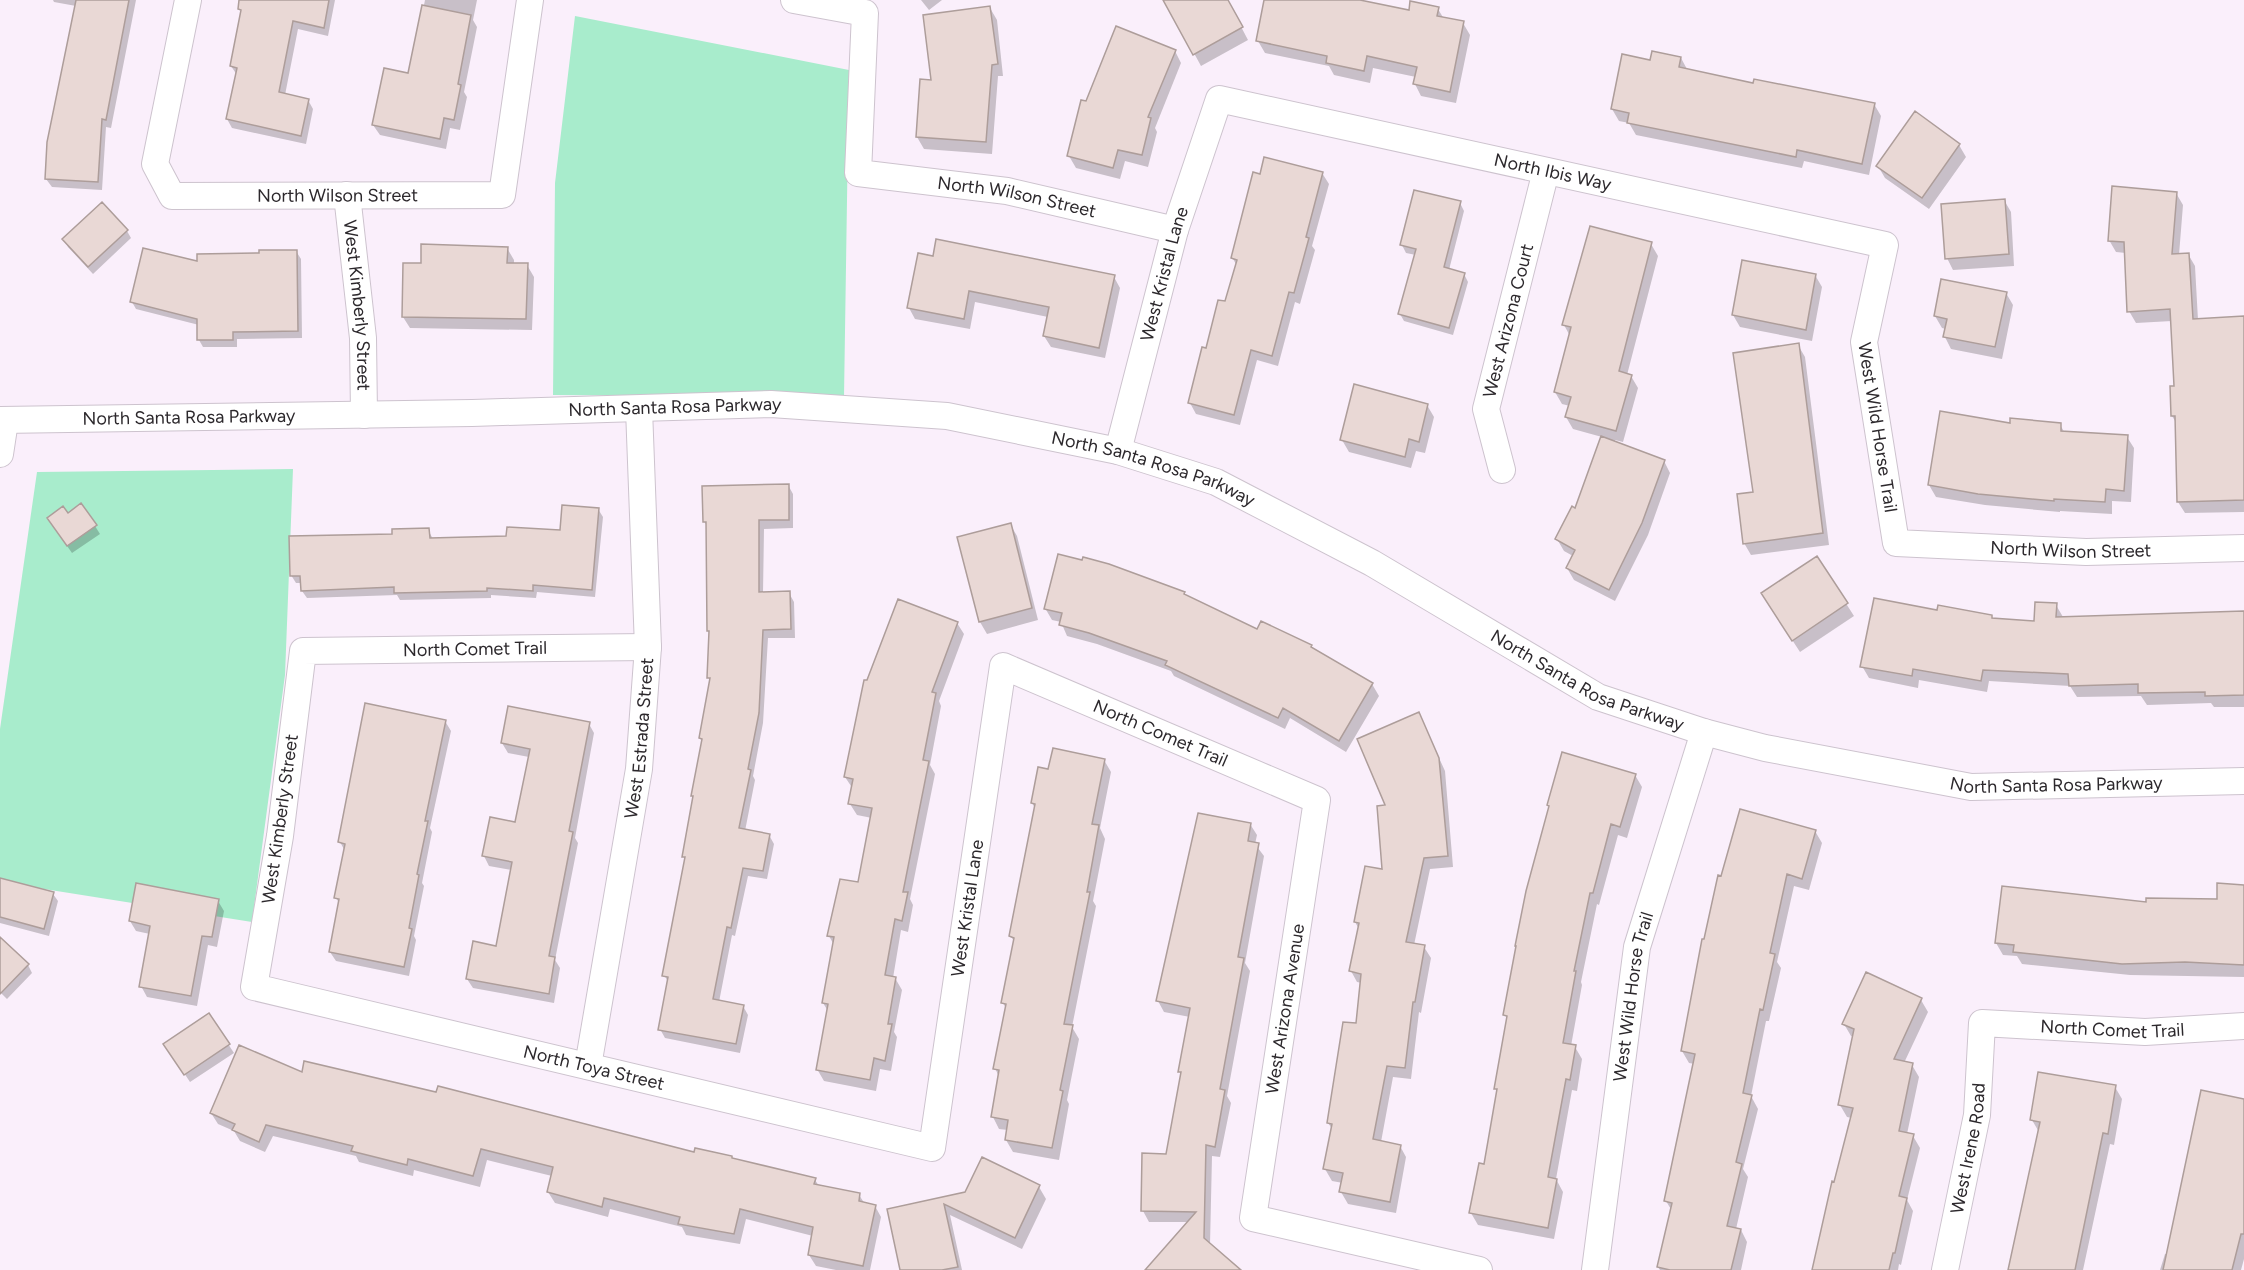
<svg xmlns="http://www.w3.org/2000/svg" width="2244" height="1270" font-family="Figtree,sans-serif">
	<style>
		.green { fill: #a8eccc }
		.shadow { fill: #0003 }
		.building { fill: #e9d8d5; stroke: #ad9d9a; stroke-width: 1.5 }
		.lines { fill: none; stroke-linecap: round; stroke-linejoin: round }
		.minor-casing { stroke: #cdc3ce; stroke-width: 28 }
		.minor { stroke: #fff; stroke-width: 26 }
		.labels { text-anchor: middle; stroke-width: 6; stroke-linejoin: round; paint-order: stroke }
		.street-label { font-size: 18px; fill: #2c282c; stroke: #fff }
	</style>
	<rect width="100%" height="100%" fill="#faeffb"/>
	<path class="green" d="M575 16 849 70 844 397 553 395 555 183Z
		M293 469 285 675 252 922 0 882V729L37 472Z"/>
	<path class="shadow" d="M53 0H136L111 128 106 127 102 190 52 187 46 179 76 6 54 2Z
		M243 0H335L328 36 298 29 285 95 308 100 313 109 306 144 232 128 227 119 237 75 231 66Z
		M425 0H477L473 20 477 27 464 92 467 97 460 130 450 128 446 149 380 135 373 125 410 75Z
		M921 0H942L929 10Z
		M1165 0H1227L1248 40 1201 66Z
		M1266 0H1353L1410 12 1438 9 1444 19 1463 23 1470 35 1456 103 1421 96 1415 84 1416 77 1373 68 1370 83 1334 75 1329 66 1265 53 1258 41Z
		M990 8 997 20 1003 76H998L992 154 924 149 917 137 933 82Z
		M1175 51 1181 63 1155 128 1157 132 1148 167 1125 161 1120 179 1076 168 1069 156 1086 103Z
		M1681 58 1688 71 1754 85 1874 104 1881 116 1869 175 1804 161 1802 168 1636 135 1629 123 1619 121 1612 109 1651 62Z
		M1959 145 1966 157 1929 209 1885 178 1878 166Z
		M1322 173 1329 184 1312 246 1315 250 1300 304 1295 302 1278 366 1257 360 1240 425 1196 414 1190 403 1207 350 1226 303 1237 266 1232 257 1261 176Z
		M2176 193 2183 205 2179 255 2188 254 2195 266 2198 320 2244 318V512L2185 513 2178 502 2177 424 2172 416 2171 387H2176L2172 321 2136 323 2129 311 2126 253 2116 252 2109 240Z
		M2004 200 2011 212 2014 266 1953 270 1947 258Z
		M1460 203 1464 211 1449 270 1464 274 1468 282 1453 335 1404 321 1400 314 1416 255 1406 253 1402 245Z
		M127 231 131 238 93 274 68 247 64 239Z
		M1651 244 1658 256 1627 375 1631 376 1638 388 1623 442 1615 440 1614 443 1664 461 1670 473 1648 535 1615 601 1574 580 1567 568 1573 556 1564 551 1557 539 1576 510 1602 437 1573 429 1566 417 1570 406 1562 404 1555 392 1570 336 1564 325Z
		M507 248 514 260V264L527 265 534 277 532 330 410 328 403 317 423 265Z
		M296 251 301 259 302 338 237 339V347H203L199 340V325L136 309 132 302 199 263Z
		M919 255 1114 277 1120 288 1105 358 1051 347 1044 336 1048 317 975 302 970 329 915 319 909 308Z
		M1815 275 1822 287 1812 341 1740 327 1733 315Z
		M2006 293 2013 305 2002 359 1951 349 1945 337 1946 329 1942 328 1935 316Z
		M1798 345 1805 357 1829 545 1751 555 1744 543 1754 493Z
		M1427 405 1434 417 1425 453 1416 451 1411 468 1349 452 1342 440Z
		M2011 425H2060L2065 433 2127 437 2134 448 2131 502 2112 501V514L2060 511V512L1985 505 1936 497 1929 485Z
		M788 485 793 494V528L764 529 763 593H789L794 602 795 638H768L763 723 753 776 755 780 745 831 769 835 774 844 767 879 748 876 735 936 732 935 719 1002 743 1006 748 1015 740 1053 665 1038 660 1029 669 983 664 975 686 860 684 857 694 799 692 795 703 743 700 738 711 682 709 677 711 634 707 526 704 521Z
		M598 509 603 517 595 597 537 592 536 598 491 595V598L400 600 397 595 307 598 302 591V583H296L291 575 394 535 428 530 433 539 507 537 561 532Z
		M68 515 95 526 100 534 72 553 53 526Z
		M1010 524 1017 536 1038 620 987 634 980 622 959 538Z
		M1817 558 1854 616 1800 652 1770 606Z
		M1184 593 1186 597 1258 631 1311 646 1313 650 1372 684 1379 696 1346 752 1290 718 1285 729 1174 676 1171 671 1097 644 1067 636 1061 622 1052 620 1045 608Z
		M2056 605 2063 617 2244 613V707H2214L2211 703 2147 705 2141 696 2077 697 2070 686 1989 681 1987 692 1919 680 1918 688 1869 678 1862 666 1938 612 1991 616 1994 620 2036 622Z
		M957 623 964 634 939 701 941 706 930 765 935 774 910 899 913 905 908 932 901 930 893 978H895L902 990 894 1032 897 1037 891 1071 880 1069 876 1091 824 1081 817 1069 828 1011 823 1003 834 945 829 936 859 884 872 818 857 815 850 804 853 789 845 777Z
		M1419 714 1445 771 1453 867 1430 869 1414 945 1424 947 1431 958 1421 1013 1419 1012 1411 1079 1393 1077 1381 1142 1400 1146 1406 1157 1396 1213 1348 1204 1341 1192 1343 1183 1332 1181 1325 1169 1333 1130 1328 1123 1357 1025 1362 983 1357 982 1351 971 1359 929 1355 922 1384 871 1387 807Z
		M445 721 451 731 430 828 432 832 422 883 424 886 414 936 416 940 409 976 336 961 330 952 340 904 336 898 345 851 340 842Z
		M589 724 594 733 575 838 578 843 555 960 560 968 554 1003 473 988 467 979 497 947 512 870 489 866 484 856 517 823 529 757 508 753 502 743Z
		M1104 760 1111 772 1100 828 1105 839 1093 901 1096 906 1072 1027 1079 1039 1067 1100 1069 1104 1059 1160 1013 1152 1006 1140 1008 1130 999 1129 993 1117 999 1077 995 1068 1007 1010 1003 1003 1015 943 1011 936 1035 808 1032 803 1049 771Z
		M1635 775 1642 787 1627 838 1618 835 1599 905 1597 904 1581 982 1582 985 1571 1046 1575 1047 1582 1059 1577 1091 1572 1090 1556 1179 1563 1192 1554 1239 1478 1225 1471 1213 1485 1166 1498 1093 1496 1089 1508 1020 1505 1015 1550 808 1548 805Z
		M1250 824 1257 835 1255 844 1264 856 1245 963 1250 971 1227 1096 1231 1103 1220 1157 1212 1156 1210 1245 1234 1270H1147L1189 1222H1149L1143 1211 1167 1155 1182 1076 1180 1072 1190 1017 1164 1012 1158 1001Z
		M1815 831 1822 843 1809 890 1794 886 1777 962 1781 968 1769 1021H1766L1751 1096 1758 1109 1743 1169 1748 1177 1736 1229 1741 1230 1747 1242 1741 1270H1660L1658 1267 1672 1211 1666 1201 1695 1064 1689 1063 1682 1051 1694 997Z
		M2244 886V977L2130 975 2022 964 2017 956 2003 955 1996 943 2147 903 2218 900Z
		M0 887 53 894 58 901 49 936 0 923Z
		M218 901 224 911 217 947 208 945 197 1006 147 997 141 986 150 934 136 931 130 921Z
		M0 939 28 965 32 973 7 999 0 992Z
		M1921 1000 1928 1012 1904 1063 1912 1065 1919 1077 1907 1134 1913 1136 1920 1148 1907 1200 1913 1211 1901 1265 1899 1264 1898 1270H1814L1852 1118 1847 1117 1840 1105 1854 1037 1851 1036 1844 1024Z
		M209 1015 234 1053 190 1082 170 1052Z
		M303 1074 695 1154 733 1159 815 1180 819 1186 859 1195 865 1204 875 1206 881 1217 870 1270H836L816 1266 809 1255 813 1236 746 1219 740 1244 686 1235 682 1227 610 1209 608 1217 555 1203 548 1192 552 1176 487 1160 480 1187 414 1170 413 1176 359 1162 356 1156 273 1136 265 1152 240 1141 234 1131 218 1124 211 1113Z
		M2115 1087 2122 1099 2114 1145 2110 1144 2083 1270H2009L2039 1132 2032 1120Z
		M2244 1100V1259L2241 1270H2160L2165 1254H2168Z
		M1039 1187 1046 1199 1022 1249 950 1215 962 1270H902L889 1211Z"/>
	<path class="building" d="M76 0H129L106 120 102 119 98 182 45 179 47 142Z
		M239 0H329L324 28 293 21 279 92 309 99 301 136 226 119 237 68 230 66 241 10 238 9Z
		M1163 0H1228L1243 27 1193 55Z
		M1264 0H1360L1409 10 1410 1 1439 7 1437 16 1464 21 1450 92 1413 84 1417 67 1367 56 1364 71 1326 63 1327 56 1256 41Z
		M422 5 471 15 458 84 461 85 454 120 444 118 440 139 372 125 384 68 408 73Z
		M990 6 998 64 992 65 986 142 916 137 920 79 931 80 923 15Z
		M1116 26 1176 50 1148 117 1151 118 1142 155 1118 150 1113 168 1067 156 1081 100 1086 101Z
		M1652 51 1681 57 1679 67 1753 83 1754 79 1875 103 1862 164 1797 150 1796 157 1627 123 1629 113 1611 109 1622 54 1650 60Z
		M1915 111 1960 144 1922 198 1876 166Z
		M1264 157 1323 172 1306 237 1309 238 1294 293 1289 292 1272 356 1251 350 1234 415 1188 403 1202 347 1206 348 1218 300 1225 301 1237 260 1231 258 1253 172 1260 174Z
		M2112 186 2177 192 2172 254 2189 253 2193 319 2244 316V500L2177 502 2175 416H2171L2170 386H2174L2170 309 2127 312 2124 242 2108 241Z
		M1414 190 1461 201 1444 267 1465 273 1449 328 1398 314 1416 249 1400 245Z
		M2005 199 2009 254 1945 259 1941 204Z
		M102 202 128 230 88 267 62 239Z
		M1590 226 1652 242 1619 371 1632 375 1616 431 1565 417 1571 397 1554 392 1571 327 1562 325Z
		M936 239 1115 275 1099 348 1043 336 1049 307 969 291 964 319 907 308 918 253 933 256Z
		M421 244 508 247 507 263H528L526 319 402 317 403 263H421Z
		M143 248 197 261V254L259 253V250H297L298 331 233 332V340H197V319L130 302Z
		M1742 260 1816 274 1806 330 1732 315Z
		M1941 279 2007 292 1995 347 1943 337 1947 319 1934 316Z
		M1799 343 1823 533 1743 544 1737 494 1753 492 1733 353Z
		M1354 384 1428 404 1419 442 1409 439 1405 457 1340 440Z
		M1940 411 2010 423V418L2061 423V431L2128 435 2124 491 2106 489 2105 502 2054 499V501L1978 494 1928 485Z
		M1601 436 1665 460 1642 523 1609 590 1566 568 1575 550 1555 539 1572 506 1575 508Z
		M789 484V520H759V592L790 591 791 629 763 630 759 713 748 769 751 770 739 828 770 834 763 871 743 868 731 928 727 927 713 999 744 1005 736 1044 658 1030 668 977 662 976 685 857H682L693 796H691L702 739 699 738 710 678H707L709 631H707L706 522H703L702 486Z
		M81 503 97 525 67 546 47 518 63 506 68 513Z
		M562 505 599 508 592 590 533 585V591L487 588V591L394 593V587L301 591 300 576H290L289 536 392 534V529L429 528 430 538 506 536 507 527 560 530Z
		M1011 523 1032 608 979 622 957 537Z
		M1058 554 1082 560 1083 557 1109 564 1185 592 1184 594 1257 629 1261 621 1312 645 1311 647 1373 683 1339 741 1283 708 1278 718 1165 665 1167 661 1089 633 1059 625 1062 613 1044 609Z
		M1817 556 1848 603 1792 641 1761 593Z
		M1874 598 1937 610 1938 605 1992 615V618L2034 621 2035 602 2057 603 2056 617 2244 611V695L2205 696V692L2138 693V684L2069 686 2068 674 1983 670 1981 681 1913 669 1912 676 1860 667Z
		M898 599 958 622 932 692 936 693 923 760 929 761 903 892H908L902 921 895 919 885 975 896 977 888 1024H892L885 1061 874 1058 870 1080 816 1070 828 1004 822 1003 834 937 827 936 840 879 858 882 872 808 848 804 853 779 844 777 864 680H867Z
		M365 703 446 720 425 821H428L417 874 419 875 409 928 412 929 404 967 329 952 339 899 334 898 345 844 338 842Z
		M508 706 590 722 569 831 573 832 549 956 555 957 549 994 466 979 473 941 496 946 512 862 482 856 490 817 515 822 530 749 501 743Z
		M1419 712 1439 758 1448 856 1424 858 1406 942 1425 945 1415 1002H1413L1405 1068 1387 1066 1373 1139 1401 1145 1390 1202 1339 1192 1343 1173 1323 1169 1332 1124 1327 1123 1343 1022 1356 1023 1361 974 1349 971 1359 923 1354 922 1365 866 1382 869 1377 806 1385 805 1357 739Z
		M1053 748 1105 759 1092 824 1099 825 1087 892H1090L1064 1024 1073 1025 1060 1090 1063 1091 1052 1148 1005 1140 1008 1120 991 1117 999 1070 993 1069 1006 1004 1001 1003 1014 938 1009 936 1035 804 1031 803 1038 767 1048 769Z
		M1562 752 1636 774 1620 827 1611 824 1593 893H1590L1574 971H1576L1563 1043 1576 1045 1570 1080 1566 1079 1548 1177 1557 1179 1548 1228 1469 1213 1479 1163 1484 1164 1497 1089H1494L1507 1016 1503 1015 1516 946H1515L1526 891 1549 806 1547 805Z
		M1740 809 1816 830 1802 879 1787 874 1770 953 1775 954 1763 1010 1760 1009 1743 1093 1752 1095 1736 1162 1742 1164 1727 1226 1741 1229 1731 1270H1670L1657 1267 1672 1203 1664 1201 1695 1054 1681 1051 1702 939H1704L1718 875 1721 876Z
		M1198 813 1251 823 1248 841 1259 843 1238 957 1244 958 1220 1089 1225 1090 1215 1147 1206 1145 1204 1238 1241 1270H1145L1196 1212 1141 1211 1142 1153 1166 1154 1181 1072H1178L1190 1008 1156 1001Z
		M0 878 54 892 44 929 0 917Z
		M136 883 219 899 212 937 202 936 191 996 139 987 150 926 129 921Z
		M2217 883 2244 885V965L2185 962 2122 964 2013 952 2014 945 1995 943 2002 886 2146 902V898L2217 899Z
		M0 937 29 964 0 994Z
		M1866 972 1922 998 1894 1059 1913 1063 1899 1131 1914 1134 1899 1196 1907 1198 1895 1253H1893L1889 1270H1812L1832 1181 1834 1182 1853 1108 1838 1105 1854 1029 1842 1024Z
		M209 1013 230 1044 184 1075 163 1044Z
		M239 1045 302 1072 304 1061 436 1092 438 1086 694 1152 695 1148 732 1156V1158L816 1178 814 1184 860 1193 859 1201 876 1205 863 1266 808 1255 813 1227 740 1209 734 1234 678 1224 680 1217 604 1198 602 1207 547 1192 553 1167 481 1149 473 1176 408 1159 407 1165 351 1151 353 1146 266 1125 259 1142 232 1130 235 1124 210 1113Z
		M2038 1072 2116 1085 2108 1134 2103 1133 2075 1270H2008L2040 1122 2030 1120Z
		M2201 1090 2244 1099V1234H2241L2232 1270H2163Z
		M982 1157 1040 1185 1015 1238 944 1204 958 1267 942 1270H900L887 1209 965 1192Z"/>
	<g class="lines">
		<g class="minor-casing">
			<g id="minor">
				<path id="s1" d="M188 0 155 164 172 196 502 195 530 0"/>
				<path id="s2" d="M794 0 865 13 858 173 1007 191 1175 230"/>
				<path id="s3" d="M347 195 363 338 364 415"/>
				<path id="s4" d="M0 420 472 413 771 404 947 416 1118 451 1216 482 1372 563 1598 697 1704 732 1765 748 1971 787 2244 781"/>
				<path id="s5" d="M1118 451 1175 230 1219 99 1885 245 1864 342 1896 543 2086 552 2244 548"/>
				<path d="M0 454 5 421"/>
				<path id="s6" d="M1502 470 1486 409 1546 171"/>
				<path id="s7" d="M648 647 303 651 280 836 254 987 932 1148 1003 666 1317 800 1253 1218 1479 1270"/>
				<path id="s8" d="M588 1066 639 769 648 647 639 409"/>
				<path id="s9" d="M1595 1270 1637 947 1704 732"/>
				<path id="s10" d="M1945 1270 1977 1115 1982 1023 2145 1032 2244 1026"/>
			</g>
		</g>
		<use href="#minor" class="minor"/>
	</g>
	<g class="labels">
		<g class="street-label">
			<text dy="6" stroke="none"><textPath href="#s5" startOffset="708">North Ibis Way</textPath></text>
			<text dy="6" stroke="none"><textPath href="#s1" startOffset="369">North Wilson Street</textPath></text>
			<text dy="6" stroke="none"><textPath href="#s2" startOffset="393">North Wilson Street</textPath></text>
			<text dy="6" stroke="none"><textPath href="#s5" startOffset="183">West Kristal Lane</textPath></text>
			<text dy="6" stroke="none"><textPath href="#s3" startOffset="111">West Kimberly Street</textPath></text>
			<text dy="6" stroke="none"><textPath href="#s6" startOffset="154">West Arizona Court</textPath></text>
			<text dy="6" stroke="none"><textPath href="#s4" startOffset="675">North Santa Rosa Parkway</textPath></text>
			<text dy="6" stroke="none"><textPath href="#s4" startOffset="189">North Santa Rosa Parkway</textPath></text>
			<text dy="6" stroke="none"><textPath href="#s5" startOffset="1234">West Wild Horse Trail</textPath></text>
			<text dy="6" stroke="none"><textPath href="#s4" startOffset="1161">North Santa Rosa Parkway</textPath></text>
			<text dy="6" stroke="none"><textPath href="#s5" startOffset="1526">North Wilson Street</textPath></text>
			<text transform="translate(475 649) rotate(-1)" y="6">North Comet Trail</text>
			<text dy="6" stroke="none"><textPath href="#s4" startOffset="1647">North Santa Rosa Parkway</textPath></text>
			<text dy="6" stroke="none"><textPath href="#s7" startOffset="2040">North Comet Trail</textPath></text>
			<text dy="6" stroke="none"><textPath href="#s8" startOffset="332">West Estrada Street</textPath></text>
			<text dy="6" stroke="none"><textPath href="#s4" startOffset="2133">North Santa Rosa Parkway</textPath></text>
			<text transform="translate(280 819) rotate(-82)" y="6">West Kimberly Street</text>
			<text dy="6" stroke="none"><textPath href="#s7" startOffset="1624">West Kristal Lane</textPath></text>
			<text dy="6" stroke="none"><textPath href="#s9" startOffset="276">West Wild Horse Trail</textPath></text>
			<text transform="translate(1285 1009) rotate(-81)" y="6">West Arizona Avenue</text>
			<text dy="6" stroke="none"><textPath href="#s10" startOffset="381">North Comet Trail</textPath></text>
			<text dy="6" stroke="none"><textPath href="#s7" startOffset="1034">North Toya Street</textPath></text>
			<text dy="6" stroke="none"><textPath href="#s10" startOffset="124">West Irene Road</textPath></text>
		</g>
	</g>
</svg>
